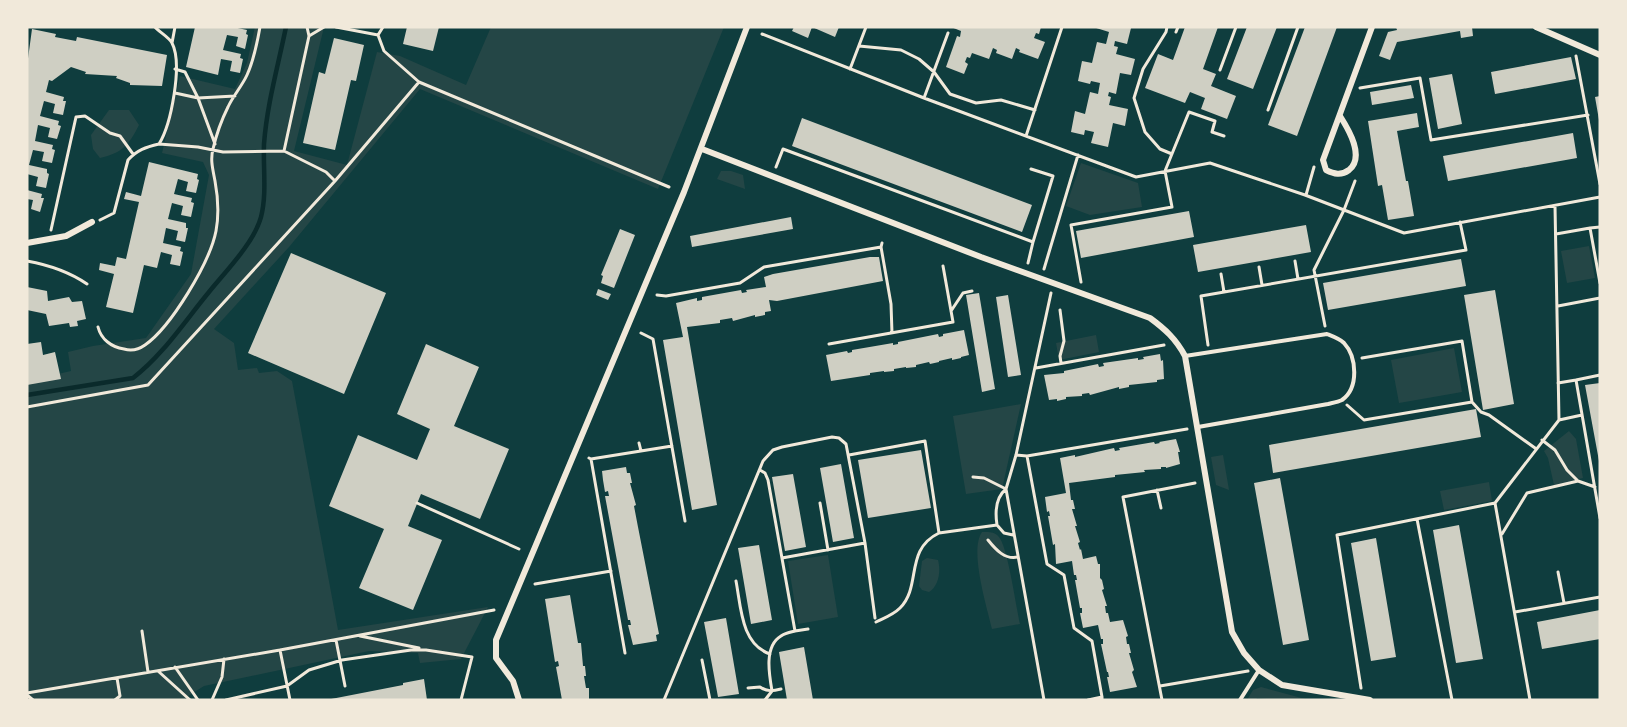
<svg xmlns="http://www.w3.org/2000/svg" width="1627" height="727" font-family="Ubuntu,sans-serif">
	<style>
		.green { fill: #244646 }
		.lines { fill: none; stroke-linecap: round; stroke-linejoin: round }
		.stream { stroke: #0a2a2b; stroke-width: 4.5 }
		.building { fill: #cfcfc3 }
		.path { stroke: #f1e9da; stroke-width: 3 }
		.service { stroke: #f1e9da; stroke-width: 4 }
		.minor { stroke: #f1e9da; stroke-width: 6 }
	</style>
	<rect width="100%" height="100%" fill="#0f3d3e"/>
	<path class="green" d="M255 27H324L294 151 347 165 377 52 400 56 466 85 491 27H724L658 189 420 89 289 247 214 329 234 343 238 370 257 368 259 373 277 371 292 381 338 630 488 607 461 659 420 663 418 653 369 651 204 686 185 698V700H27V381L71 371 68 352 93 346 146 338 191 274 209 175 203 162 162 153 180 76 235 89 247 63Z
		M109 110H129L139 125C129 145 122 153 100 158L93 149 91 135Z
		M1081 163 1138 183 1142 207 1090 215 1066 206Z
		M721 171H731L743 175 745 189 717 179Z
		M1589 246 1595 278 1567 283 1561 251Z
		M1096 335 1099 352 1059 360 1056 343Z
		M1454 348 1462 392 1399 403 1391 360Z
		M1021 404 1002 489 966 494 953 416Z
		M1569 431 1576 439 1583 478 1554 485 1548 458 1544 451Z
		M1223 455 1229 490 1216 485 1211 457Z
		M1489 482 1492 501 1444 510 1440 491Z
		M982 532C988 532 994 531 999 537 1008 548 1016 607 1020 624L992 629C987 607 969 550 982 532Z
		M828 555 838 617 798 624 788 561Z
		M927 558 938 560C941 571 939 586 929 592L922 590 919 586 922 561Z
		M1261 687 1309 700H1275L1257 698 1256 700H1247L1253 690Z"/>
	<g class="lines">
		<path class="stream" d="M27 395 133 378C163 355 185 321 209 292 225 272 254 243 261 217 267 194 263 168 264 144 267 104 278 66 286 27"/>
	</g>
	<path class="building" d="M195 27H233L247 30 246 34 248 35 245 49 236 46 238 37 227 35 223 50 241 54 240 58 243 59 240 73 230 71 232 61 221 59 218 75 186 67Z
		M407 27H439L433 51 403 44Z
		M794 27H839L835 37 812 27 808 38 792 31Z
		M951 27H1041L1039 34 1036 33 1034 38 1045 42 1038 59 1019 52 1020 50 1016 48 1012 59 996 53 997 50 993 48 989 59 972 53 970 58 967 57 965 62 968 64 964 74 946 67 957 36 960 37 961 31Z
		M1093 27 1131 28 1127 44 1115 41 1114 46 1118 47 1116 54 1135 59 1131 75 1120 73 1116 94 1109 92 1108 96 1111 97 1109 105 1128 109 1125 126 1113 123 1108 147 1091 143 1094 132 1085 130 1084 135 1071 132 1075 111 1085 114 1090 92 1098 94 1100 83 1091 81 1090 84 1078 81 1082 61 1092 63 1097 42 1106 44 1109 32Z
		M1185 27H1218L1203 69 1216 74 1211 86 1236 96 1227 119 1201 109 1205 98 1190 92 1185 103 1145 88 1158 54 1173 60Z
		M1247 27H1277L1253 89 1227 79Z
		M1305 27H1337L1297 136 1268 125Z
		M1396 27H1472L1473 36 1461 38 1460 31 1397 42 1390 60 1379 56 1388 32 1397 30Z
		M32 29 56 34 55 37 76 41 77 37 167 55 162 86 130 85V83L116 78 117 76 85 74 86 72 71 67 52 81 49 80 46 92 64 97 63 101H66L63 115 53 113 55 104 44 101 40 116 59 121 58 125 61 126 57 139 48 137 50 128 38 125 35 141 53 145 52 149 55 150 52 163 42 161 44 152 33 150 29 165 47 169V173L49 174 46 188 36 186 38 177 27 174V66Z
		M334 38 364 45 356 81 351 80 335 150 303 143 319 72 325 74Z
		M1571 57 1576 79 1495 94 1491 72Z
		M1452 74 1462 124 1438 129 1429 78Z
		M1411 85 1414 98 1372 105 1370 92Z
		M1600 96V120H1599L1595 97Z
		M1417 113 1419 127 1397 131 1406 181H1408L1414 216 1388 220 1382 185 1378 186 1368 121Z
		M802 118 1032 205 1022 232 792 146Z
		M1573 133 1577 158 1448 181 1443 156Z
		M149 162 198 174 197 179 199 180 196 193 186 191 188 182 178 179 174 194 192 198 191 202 194 203 191 217 181 215 183 206 172 203 168 219 186 223V228H188L185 242 176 240 178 231 166 228 163 243 181 247 180 251 183 252 180 266 170 264 172 255 161 252 157 268 144 265 133 313 106 307 114 274 99 270 100 263 115 266 117 257 126 259 139 202 124 199 126 192 141 196Z
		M27 190 42 194 41 198H44L40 212 31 209 33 200 27 199Z
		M1189 211 1194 237 1081 258 1076 231Z
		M791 217 793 229 692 247 690 236Z
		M1306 225 1311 252 1198 272 1193 245Z
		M620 229 635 235 614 288 601 283 603 276 601 275Z
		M291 253 386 293 344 394 248 353Z
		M870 257H879L883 281 777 301 769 300 771 311 765 312V315L755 317V315L733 321 732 318 720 320V323L687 327 717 505 692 510 663 340 683 337 676 303 697 298V301L702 300V297L741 290 742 293 747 292 746 290 766 287 764 277 773 274Z
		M1461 259 1466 286 1328 310 1323 283Z
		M27 287 47 291 48 301 69 297 72 302 82 301 86 319 77 321 78 326 70 327 69 323 49 326 46 314 27 310Z
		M598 289 611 294 608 300 596 295Z
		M1495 290 1514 404 1483 410 1464 295Z
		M979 293 995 389 982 392 966 295Z
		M1008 295 1021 375 1008 377 996 297Z
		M964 330 969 355 961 357V358L952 360V358L939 361V362L930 364 929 362 916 365V367L906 368V367L894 369V371L884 372V371L870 373V375L831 381 826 355 847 351 848 353 852 352V350L893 343V345L898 344V342L938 334 939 337 943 336V334Z
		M41 342 43 355 55 352 61 379 27 385V344Z
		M426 344 479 367 454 426 509 449 480 519 421 494 408 526 442 540 413 610 359 588 384 529 329 506 358 435 417 460 430 429 397 414Z
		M1160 354 1161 361 1163 360 1164 379 1157 380V382L1129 385V387L1119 389V387L1090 395 1089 393 1082 394V396L1066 397V399L1057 401V399L1049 400 1044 375 1064 373V371L1098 364 1099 367 1104 366 1103 363 1138 358V360L1144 359 1143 357Z
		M1600 383V461H1599L1585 385Z
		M1476 409 1481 437 1273 473 1269 445Z
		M1176 439 1180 452H1178L1180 464 1166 468V467H1161V469L1144 470 1145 472 1115 475V477L1069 483 1071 500H1073L1075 509H1072L1077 526H1075L1080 542 1078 543 1080 550 1081 549 1083 559 1096 556 1098 564H1100V578L1102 580 1104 589 1102 590 1107 606H1105L1106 613H1108L1110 622 1123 620 1128 636 1126 637 1127 644H1129L1131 653H1129L1134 670 1132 672 1137 687 1110 692 1107 677H1109L1108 672H1107L1101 644H1103V639H1101L1098 625 1083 628 1080 613H1082V608H1080L1075 580H1077L1076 575H1074L1072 561 1056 564 1055 544 1053 545 1048 516H1050L1049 511 1047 512 1045 497 1066 493 1060 458 1075 455V457L1114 448 1115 451 1120 450 1119 448 1154 442 1155 444 1160 443 1159 442Z
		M921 450 931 508 868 518 858 460Z
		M841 464 854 538 833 542 820 468Z
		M626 467 627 473H630L632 483H630L636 505 634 506 638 527 659 634 656 635 657 641 633 645 628 625H631L630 620H628L605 496H609L608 491 605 492 603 480 602 471Z
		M793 474 806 547 785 551 772 477Z
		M1280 478 1309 640 1283 645 1254 483Z
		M1459 525 1483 659 1456 663 1433 530Z
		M1376 538 1396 657 1371 661 1351 543Z
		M759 545 772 620 751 624 738 548Z
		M570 595 578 643H581L583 666H585L586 676H584L586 688H589V700H562L556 667 559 666 558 661 555 662 545 599Z
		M1600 610V639L1542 649 1537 622Z
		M726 618 739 694 718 697 704 622Z
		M804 647 813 700H787L779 652Z
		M424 679 427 700H326L403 685V683Z"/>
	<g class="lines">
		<path class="path" d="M307 27 309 36
			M336 27 378 35 383 27
			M1167 27 1166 32 1143 69 1134 98 1145 132 1160 149 1172 154
			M1176 32 1178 27
			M762 34 924 98 1136 177 1210 163 1305 195 1404 233 1600 197
			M378 35 384 51 419 82
			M172 43 175 27
			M859 46 901 50 919 59 934 72 950 94 976 103 1001 100 1035 110
			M1576 56 1600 184
			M175 69 185 72 198 98 215 144
			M850 69 866 27
			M1220 70 1236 27
			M1360 88 1420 78 1431 140 1588 115
			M175 93 198 98 235 96
			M924 98 948 33
			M1268 110 1298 27
			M1026 136 1062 27
			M159 144 198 147 223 152 284 151 326 172 335 181 419 82 669 187
			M284 151 309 36 324 27
			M776 167 783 149 1033 242 1053 176 1031 169
			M1306 195 1314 167
			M1555 206 1559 420
			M100 220 114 213 128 160C137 150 146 147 159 144 171 125 183 64 172 43 169 37 159 32 155 27
			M1590 228 1600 227
			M51 230 76 117 85 116 110 133 120 136 133 154
			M1556 234 1590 228 1600 283
			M882 243 881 247 891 304 892 333
			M27 261C49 265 68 271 87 284
			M1295 261 1298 279
			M1028 263 1033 242
			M1259 267 1262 285
			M1044 269 1078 155
			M1221 274 1224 292
			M1081 282 1071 225 1172 207 1165 171 1189 112 1215 121 1212 132 1224 136
			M657 295 666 296 740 283 764 267 881 247
			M1558 306 1600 298
			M1060 310 1064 341 1060 356 1061 363
			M951 311 963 293 972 291
			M1325 326 1314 270 1344 210 1355 181
			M98 327C101 339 111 347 124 349 131 351 138 350 145 345 171 327 210 262 216 231 219 215 218 197 215 181 213 170 210 160 213 149 216 136 222 119 228 107 233 96 242 86 247 75 254 60 257 44 260 27
			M641 333 653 339 685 521
			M829 344 953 322 943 266
			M1208 345 1201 296 1466 250 1460 222
			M1362 358 1462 341 1472 402 1481 412 1489 415 1535 448
			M1036 368 1164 345
			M1576 380 1600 375
			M1558 383 1576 380 1600 518
			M1347 405 1364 420 1472 402
			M27 407 148 385 335 181
			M1542 440 1555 450 1567 470 1578 481 1595 487
			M639 443 641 451
			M849 455 925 441 939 533 997 525 1004 533 1013 535
			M1016 455 1027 456 1187 429
			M1027 456 1047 564 1064 575 1074 628 1092 641 1102 697
			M589 458 591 459 625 653
			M591 459 672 446
			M760 470 765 473 768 480 795 631C791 632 785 633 781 636 764 646 769 674 772 691L765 700
			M973 477 984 478 1006 489C995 498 995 512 997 525
			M1157 490 1161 508
			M417 503 519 549
			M820 503 828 550
			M1417 519 1452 700
			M1502 534 1527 493 1578 481
			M988 540C996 550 1005 560 1018 557
			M782 558 865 543
			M1558 572 1564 603
			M736 581C741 607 741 644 770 654
			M535 584 611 571
			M1515 612 1600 597
			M876 622C884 618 893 615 900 608 922 586 904 550 939 533
			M142 631 148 672
			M795 631 808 629
			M360 636 419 648
			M336 640 345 686
			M280 650 290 700
			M702 660 710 700
			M175 667 198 700
			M158 671 190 700
			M1160 686 1248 671
			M748 688 760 687C767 692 773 691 781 689
			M1361 688 1337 535 1495 503
			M27 693 280 650 494 610
			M27 695 33 700
			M115 700 120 696 117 678
			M212 700 222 677 224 659
			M226 700 287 686 309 670 342 660 411 650H426L472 657 461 700
			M664 700 763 461 773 450 782 447 832 437 839 438 846 444 865 543 875 618
			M1044 700 1006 489 1016 455 1051 293
			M1088 700 1102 697V700
			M1162 700 1123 497 1195 483
			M1530 700 1495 503 1559 420 1582 415"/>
		<path class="service" d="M1185 356 1327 334C1332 336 1340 339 1344 343 1357 357 1359 388 1342 400 1338 402 1332 403 1328 404L1198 427
			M1240 700 1259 670"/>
		<path class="minor" d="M1536 27 1600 55
			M1340 116C1349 130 1365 157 1349 170 1341 176 1334 174 1326 170L1323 160 1372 27
			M702 149 981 257 1150 318C1165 329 1176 339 1185 356L1232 632 1244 653 1259 670 1282 685 1370 700
			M27 243 66 236 92 222
			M519 700 513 681 496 658V640L684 192 747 27"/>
	</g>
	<rect width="1627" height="727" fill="none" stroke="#f1e9da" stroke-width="57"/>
</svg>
